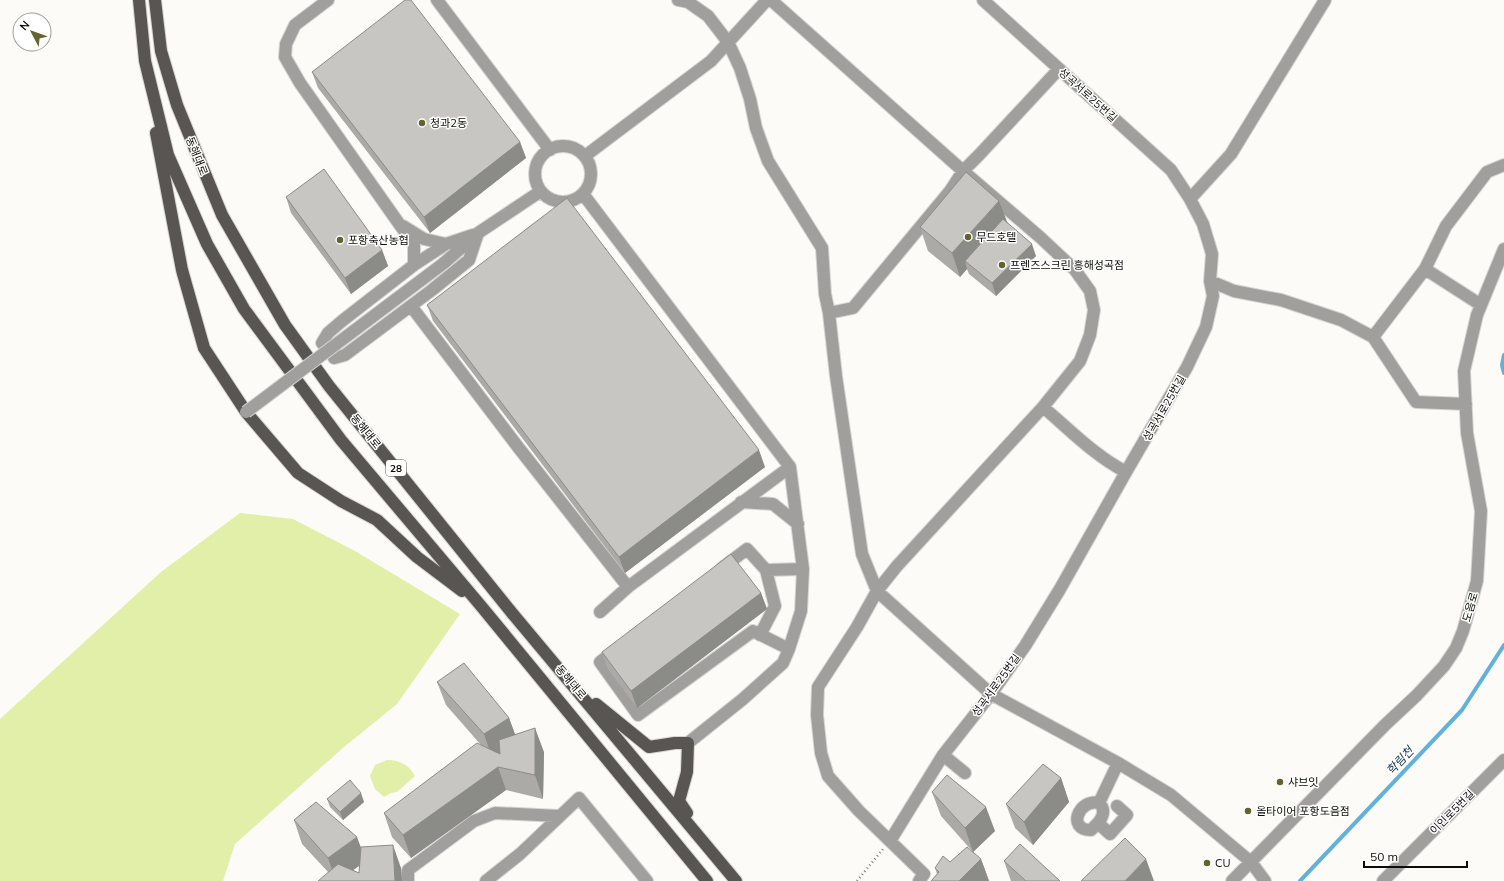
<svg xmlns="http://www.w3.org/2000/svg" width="1504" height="881" font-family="Mulish,'Noto Sans KR',sans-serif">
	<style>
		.green { fill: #e2efa8 }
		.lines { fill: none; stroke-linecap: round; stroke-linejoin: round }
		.stream { stroke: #62b1db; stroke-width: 4 }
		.minor-casing { stroke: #d6d5d1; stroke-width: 14 }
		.major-casing { stroke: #d6d5d1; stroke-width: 14 }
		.path { stroke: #7e7d7a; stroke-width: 2.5; stroke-dasharray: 1 3; stroke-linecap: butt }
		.minor { stroke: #a19f9e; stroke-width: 12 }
		.major { stroke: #585553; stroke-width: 12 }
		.minor-bridge-casing { stroke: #d6d5d1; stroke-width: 14; stroke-linecap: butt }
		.minor-bridge { stroke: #a19f9e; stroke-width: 12 }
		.wall { fill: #abaaa7; fill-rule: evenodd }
		.shaded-wall { fill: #8b8b88 }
		.building { fill: #c7c6c2; stroke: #8b8b88 }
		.poi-dot { fill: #64622f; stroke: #fff; stroke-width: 1.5 }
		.labels { text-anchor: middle; stroke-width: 3; stroke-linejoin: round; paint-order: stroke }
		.shield { fill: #fff; stroke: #555554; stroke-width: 1 }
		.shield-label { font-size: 10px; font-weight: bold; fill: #0c0c0a }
		.street-label { font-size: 11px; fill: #0c0c0a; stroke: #fff }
		.poi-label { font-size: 11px; fill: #0c0c0a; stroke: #fff; text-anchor: start }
		.water-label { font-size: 12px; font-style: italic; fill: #113547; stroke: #fff }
	</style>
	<rect width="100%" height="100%" fill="#fcfbf7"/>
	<path class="green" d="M240 513 293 519 355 551 460 614 397 704 344 747 235 844 223 881H0V719L161 572Z
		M387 760C400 760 409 765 415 776L397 792 391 793 384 797 375 789 370 776 375 765Z"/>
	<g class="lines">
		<path class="stream" d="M1504 355 1502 365 1504 373
			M1300 881 1462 710 1504 645"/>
		<g class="minor-casing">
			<path id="minor" d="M437 0 550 150
				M678 0 688 2 708 16 728 42 740 68 750 99 756 128 768 161 822 248 825 294 829 313 836 376 862 554 877 591 991 694 1118 763 1171 795 1251 862 1265 881
				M771 0 963 171 1041 238 1075 270 1090 291 1094 310 1090 335 1080 361 1043 407 897 566 877 591 857 627 818 687 817 715 821 753 828 776 859 811 924 874 919 881
				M535 174a28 28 0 1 1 56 0a28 28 0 1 1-56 0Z
				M585 156 711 61 767 0
				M583 194 790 467 803 569 801 611 789 649 783 663 743 699 688 743
				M1190 199 1231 154 1325 0
				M403 226 424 239 446 244 473 235
				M444 263 478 233 541 191
				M414 265 446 244
				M1425 269 1481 305
				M1210 281 1234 291 1281 300 1341 320 1373 337 1416 402 1466 404
				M411 306 518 447 628 587 790 467
				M829 313 853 308 950 191 963 171 979 155 1059 69
				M1373 337 1425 269 1446 226 1487 172 1504 165
				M322 343 328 333 342 321 414 265V245L300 83 285 57 286 44 295 25 328 0
				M334 358 345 355 432 290 469 260 478 233
				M1043 407C1070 430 1095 456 1126 472
				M741 502 773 504 798 524
				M722 568 747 549 766 570 803 569
				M600 612 628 587
				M760 635 775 606 766 570
				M617 649 600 662 638 715 753 631 789 649
				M943 755 965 773
				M1117 806 1127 815 1110 834 1098 823 1091 830C1066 830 1079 798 1099 803L1118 763
				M1098 823C1103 817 1106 809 1099 803
				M890 841 943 755 991 694 1025 646 1060 589 1126 472 1187 367 1206 327 1213 296 1210 281 1212 254 1203 224 1190 199 1171 170 983 0
				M408 881V870L474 821 495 813 559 816
				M486 881 520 854 579 798 647 881
				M1232 881 1385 725 1417 695 1444 666 1456 648 1463 631 1477 581 1481 511 1467 433 1464 371 1477 315 1504 249
				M1383 881 1504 760"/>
		</g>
		<g class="major-casing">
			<path id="major" d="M139 0 145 61 168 155 207 244 244 309 341 440 481 606 707 881
				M155 0 161 51 177 105 222 215 285 325 329 386 512 613 736 881
				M156 133 182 270 204 348 246 412 298 473 341 501 377 520 417 557 462 591
				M596 704 649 747 675 743H688L687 772 679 801 687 813"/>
		</g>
		<path class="path" d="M857 881 883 849"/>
		<use href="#minor" class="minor"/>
		<use href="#major" class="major"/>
		<g class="minor-bridge-casing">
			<path id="minor-bridge" d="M246 412 444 263"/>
		</g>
		<use href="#minor-bridge" class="minor-bridge"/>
	</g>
	<path class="wall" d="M312 72 520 142 526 158 430 233 318 88Z
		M286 197 382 250 388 266 351 294 291 213Z
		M1007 222 1036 256 996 296 969 274 967 269 960 277 928 251 920 227Z
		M427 305 765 467 625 573 433 321Z
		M761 593 767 609 637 708 608 669 602 652Z
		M437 682 509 718 515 735 544 752 543 799 506 790 411 858 392 837 384 813 481 745 446 705Z
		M1061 778 1069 802 1033 845 1015 828 1006 804Z
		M932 792 995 831 973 852 941 816Z
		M327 799 364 802 343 820 330 807Z
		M294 820 361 849 401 868 402 881 328 872 302 844ZM360 865 359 873 353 870Z
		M981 859 989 881H931L937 874 935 868 950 862Z
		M1004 861 1060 881H1011Z"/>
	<path class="shaded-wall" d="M520 142 526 158 430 233 424 217Z
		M999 201 1008 224 965 261 967 269 960 277 952 253Z
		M1032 244 1036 256 996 296 992 283Z
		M382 250 388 266 351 294 345 278Z
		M759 450 765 467 625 573 619 557Z
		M761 593 767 609 637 708 631 691Z
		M509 718 518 742 492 758 484 734Z
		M535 728 544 752 543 799 535 775Z
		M498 767 506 790 411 858 403 835Z
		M1061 778 1069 802 1033 845 1024 822Z
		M361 793 364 802 343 820 340 812Z
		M986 807 995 831 973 852 965 828Z
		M357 837 366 861 338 881H336L328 858Z
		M393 845 401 868 402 881H395Z
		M981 859 989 881H959Z
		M1146 859 1154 881H1125Z"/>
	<path class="building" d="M405 0H411L520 142 424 217 312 72Z
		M324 169 382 250 345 278 286 197Z
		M966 172 999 201 952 253 920 227Z
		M567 198 759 450 619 557 427 305Z
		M1003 219 1032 244 992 283 965 261Z
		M731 554 761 593 631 691 602 652Z
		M464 663 509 718 484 734 437 682Z
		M535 728V775L498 767 403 835 384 813 477 743 500 754 499 740Z
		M1043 764 1061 778 1024 822 1006 804Z
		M947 775 986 807 965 828 932 792Z
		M350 780 361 793 340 812 327 799Z
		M316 802 357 837 328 858 294 820Z
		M1125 838 1146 859 1125 881H1081Z
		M1020 844 1060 881H1026L1004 861Z
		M393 845 395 881H318L338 864 359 873 361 847Z
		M967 847 981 859 959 881H931L939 872 935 868 943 856 950 862Z"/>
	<g class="poi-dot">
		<circle cx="422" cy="123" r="4"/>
		<circle cx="968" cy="237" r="4"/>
		<circle cx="340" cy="240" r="4"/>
		<circle cx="1002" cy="265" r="4"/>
		<circle cx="1280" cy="782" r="4"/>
		<circle cx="1248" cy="811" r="4"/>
		<circle cx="1207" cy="863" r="4"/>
	</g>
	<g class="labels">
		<rect class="shield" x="386" y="460" width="20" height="16" rx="3"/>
		<g class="shield-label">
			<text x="396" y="472">28</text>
		</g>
		<g class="street-label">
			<text transform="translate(1088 95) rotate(42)" y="4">성곡서로25번길</text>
			<text transform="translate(197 156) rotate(68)" y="4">동해대로</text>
			<text transform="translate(1164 408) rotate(-60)" y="4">성곡서로25번길</text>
			<text transform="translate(366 431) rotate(51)" y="4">동해대로</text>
			<text transform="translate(1470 607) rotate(-74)" y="4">도음로</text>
			<text transform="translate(571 682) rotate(50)" y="4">동해대로</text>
			<text transform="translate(996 685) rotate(-54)" y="4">성곡서로25번길</text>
			<text transform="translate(1452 812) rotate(-45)" y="4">이인로5번길</text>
		</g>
		<g class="poi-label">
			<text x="430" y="127">청과2동</text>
			<text x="976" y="241">무드호텔</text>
			<text x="348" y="244">포항축산농협</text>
			<text x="1010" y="269">프렌즈스크린 흥해성곡점</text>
			<text x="1288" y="786">샤브잇</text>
			<text x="1256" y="815">올타이어 포항도음점</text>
			<text x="1215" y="867">CU</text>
		</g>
		<g class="water-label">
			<text transform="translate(1400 761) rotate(-47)" y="4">학림천</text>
		</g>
	</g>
	<g transform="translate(32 32) rotate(311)"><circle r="19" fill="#ffffff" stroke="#9e9e9d"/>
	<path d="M0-3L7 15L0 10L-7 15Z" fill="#64622f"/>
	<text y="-6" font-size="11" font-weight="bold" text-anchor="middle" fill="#0c0c0a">N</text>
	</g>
	<path d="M1364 861v6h103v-6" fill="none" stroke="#0c0c0a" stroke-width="2"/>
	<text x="1370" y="861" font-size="12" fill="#0c0c0a" stroke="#ffffff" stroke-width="3" paint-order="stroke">50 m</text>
</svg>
